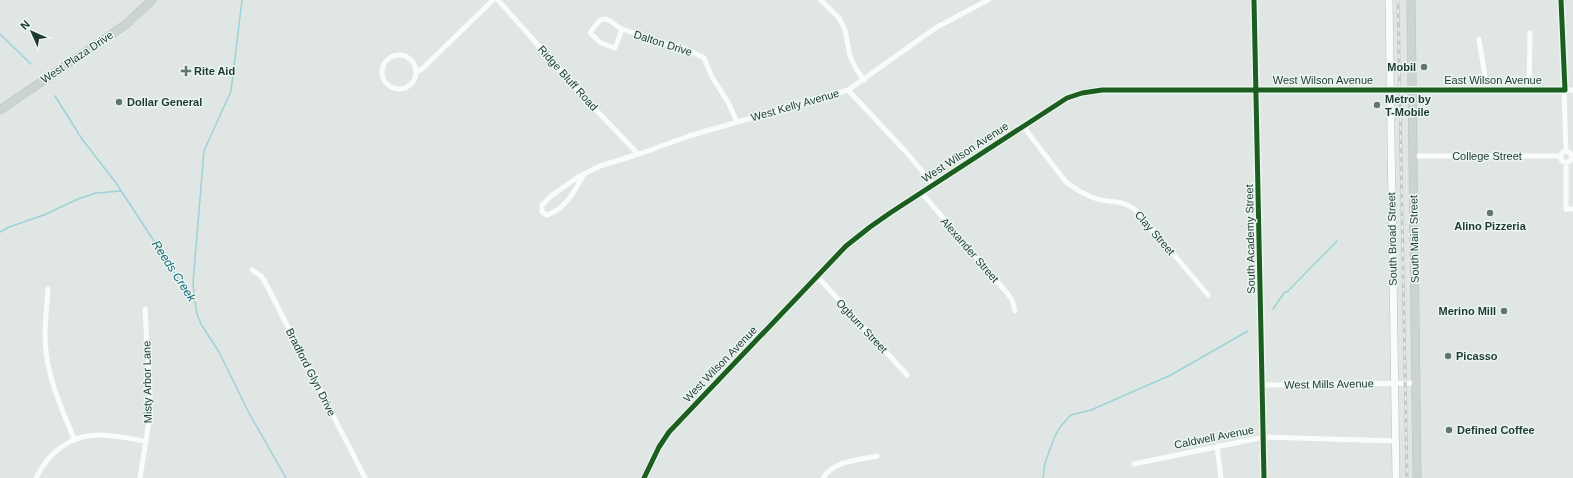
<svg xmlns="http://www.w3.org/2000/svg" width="1573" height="478" font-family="Arial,sans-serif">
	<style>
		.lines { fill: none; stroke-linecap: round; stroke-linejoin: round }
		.stream { stroke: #9cd2d8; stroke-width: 1.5 }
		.secondary-casing { stroke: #b9c3be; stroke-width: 8 }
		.primary-casing { stroke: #bac4c0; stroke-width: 9 }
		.street { stroke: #fafbfb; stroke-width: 5 }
		.secondary { stroke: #fafbfb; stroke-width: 7 }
		.primary { stroke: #cbd4d1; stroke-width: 8 }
		.rail-casing { stroke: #c5c9c8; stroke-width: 3 }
		.rail { stroke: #ecf6f1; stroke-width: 1.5; stroke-dasharray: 4.5; stroke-linecap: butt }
		.cycleway-casing { stroke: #ecf6f1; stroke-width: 8 }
		.cycleway { stroke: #1b5e20; stroke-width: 5 }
		.poi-dot { fill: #61766f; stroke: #ecf6f1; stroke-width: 1.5 }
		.labels { text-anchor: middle; stroke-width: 3; stroke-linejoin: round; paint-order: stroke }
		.street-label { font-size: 11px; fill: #1d3a31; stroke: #ecf6f1 }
		.poi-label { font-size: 11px; font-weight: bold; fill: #1d3a31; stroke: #ecf6f1; text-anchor: start }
		.water-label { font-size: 12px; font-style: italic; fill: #156b78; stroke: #ecf6f1 }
	</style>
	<rect width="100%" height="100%" fill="#e0e6e3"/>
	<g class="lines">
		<path class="stream" d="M0 34 31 64
			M55 96 82 139 116 183 188 293 195 301 197 314 201 324 219 352 249 413 286 478
			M0 232 9 227 44 215 78 199 96 193 121 191
			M195 301 193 283 204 151 231 91 242 0
			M1273 309 1284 293 1288 291 1337 241
			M1043 478 1045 463 1054 438 1060 427 1071 415 1091 410 1171 375 1248 331"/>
		<g class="secondary-casing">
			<path id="secondary" d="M1389 0 1396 478
				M644 478 659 447 669 432 846 246 870 227 890 213 1067 98 1082 93 1102 90H1412"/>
		</g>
		<g class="primary-casing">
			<path id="primary" d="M1411 0 1417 478
				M0 110 125 25 152 0"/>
		</g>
		<path class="street" d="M498 0 583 96 638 154
			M821 0 839 18 845 30 850 56 856 69 864 80
			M1254 0 1264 478
			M1561 0 1566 151
			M604 19C611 19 616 27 622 29L615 48 601 43 590 33 600 20Z
			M622 29 672 46 686 49 704 58 712 77 728 102 737 122
			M1479 39 1487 90
			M382 72a17 17 0 1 1 34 0a17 17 0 1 1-34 0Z
			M416 72 422 69 493 0
			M848 90 906 152 933 184
			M1412 90H1573
			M1529 90 1530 33
			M1023 126 1066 182C1075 189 1085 195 1097 199 1115 204 1121 198 1138 212L1208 295
			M1560.5 157a5.5 5.5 0 1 1 11 0a5.5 5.5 0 1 1-11 0Z
			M1414 156H1560
			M1566 162V209H1573
			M584 174C576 189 565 210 547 215L542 212V205L551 196 578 177 600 166 642 153 689 136 848 90 937 27 988 0
			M921 192 1007 293 1012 300 1015 311
			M252 270 261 276 265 282 365 478
			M817 276 907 375
			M48 289C47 310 43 331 46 351 49 382 63 411 74 439
			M1263 385 1416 383
			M1217 446 1221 478
			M1134 464 1264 437 1395 441
			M36 478C48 453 71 434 100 435 115 435 131 439 146 441
			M140 478 149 421 150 402 145 309
			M823 478C833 461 859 460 877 456"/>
		<use href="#secondary" class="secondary"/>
		<use href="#primary" class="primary"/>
		<g class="rail-casing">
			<path id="rail" d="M1398 0 1407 478"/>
		</g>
		<use href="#rail" class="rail"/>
		<g class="cycleway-casing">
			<path id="cycleway" d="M1254 0 1264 478
				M644 478 659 447 669 432 846 246 870 227 890 213 1067 98 1082 93 1102 90H1565L1561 0"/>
		</g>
		<use href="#cycleway" class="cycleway"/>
	</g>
	<g class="poi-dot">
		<circle cx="1424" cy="67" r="4"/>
		<path d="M184 65h4v4h4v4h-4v4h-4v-4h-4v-4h4z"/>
		<circle cx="119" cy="102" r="4"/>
		<circle cx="1377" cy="105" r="4"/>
		<circle cx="1490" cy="213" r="4"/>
		<circle cx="1504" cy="311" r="4"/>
		<circle cx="1448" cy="356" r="4"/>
		<circle cx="1449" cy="430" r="4"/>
	</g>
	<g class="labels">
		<g class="street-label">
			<text transform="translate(663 43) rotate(18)" y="4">Dalton Drive</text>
			<text transform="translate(77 57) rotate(-34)" y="4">West Plaza Drive</text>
			<text transform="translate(568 78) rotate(48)" y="4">Ridge Bluff Road</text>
			<text x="1323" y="84">West Wilson Avenue</text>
			<text x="1493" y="84">East Wilson Avenue</text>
			<text transform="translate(795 105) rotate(-16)" y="4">West Kelly Avenue</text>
			<text transform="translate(965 152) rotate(-33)" y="4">West Wilson Avenue</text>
			<text x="1487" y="160">College Street</text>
			<text transform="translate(1155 233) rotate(49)" y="4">Clay Street</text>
			<text transform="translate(1250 239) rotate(-91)" y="4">South Academy Street</text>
			<text transform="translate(1392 239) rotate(-91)" y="4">South Broad Street</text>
			<text transform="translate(1414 239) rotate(-91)" y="4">South Main Street</text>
			<text transform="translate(970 250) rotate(49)" y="4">Alexander Street</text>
			<text transform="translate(862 326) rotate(47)" y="4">Ogburn Street</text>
			<text transform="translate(720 364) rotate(-46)" y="4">West Wilson Avenue</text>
			<text transform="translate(311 372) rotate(63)" y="4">Bradford Glyn Drive</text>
			<text transform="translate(147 382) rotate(-91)" y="4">Misty Arbor Lane</text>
			<text transform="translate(1329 384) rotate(-1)" y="4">West Mills Avenue</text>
			<text transform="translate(1214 437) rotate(-11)" y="4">Caldwell Avenue</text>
		</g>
		<g class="poi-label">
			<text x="1416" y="71" text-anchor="end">Mobil</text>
			<text x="194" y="75">Rite Aid</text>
			<text x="1385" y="103">Metro by<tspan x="1385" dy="13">T-Mobile</tspan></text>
			<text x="127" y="106">Dollar General</text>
			<text x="1490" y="230" text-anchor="middle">Alino Pizzeria</text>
			<text x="1496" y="315" text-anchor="end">Merino Mill</text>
			<text x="1456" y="360">Picasso</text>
			<text x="1457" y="434">Defined Coffee</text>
		</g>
		<g class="water-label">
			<text transform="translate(174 271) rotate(57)" y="4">Reeds Creek</text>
		</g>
	</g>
	<g transform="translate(32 32) rotate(315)" stroke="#ecf6f1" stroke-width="3" paint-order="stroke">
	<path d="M0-3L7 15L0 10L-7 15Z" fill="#1d3a31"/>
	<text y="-6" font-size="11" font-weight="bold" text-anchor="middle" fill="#1d3a31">N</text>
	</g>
</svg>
